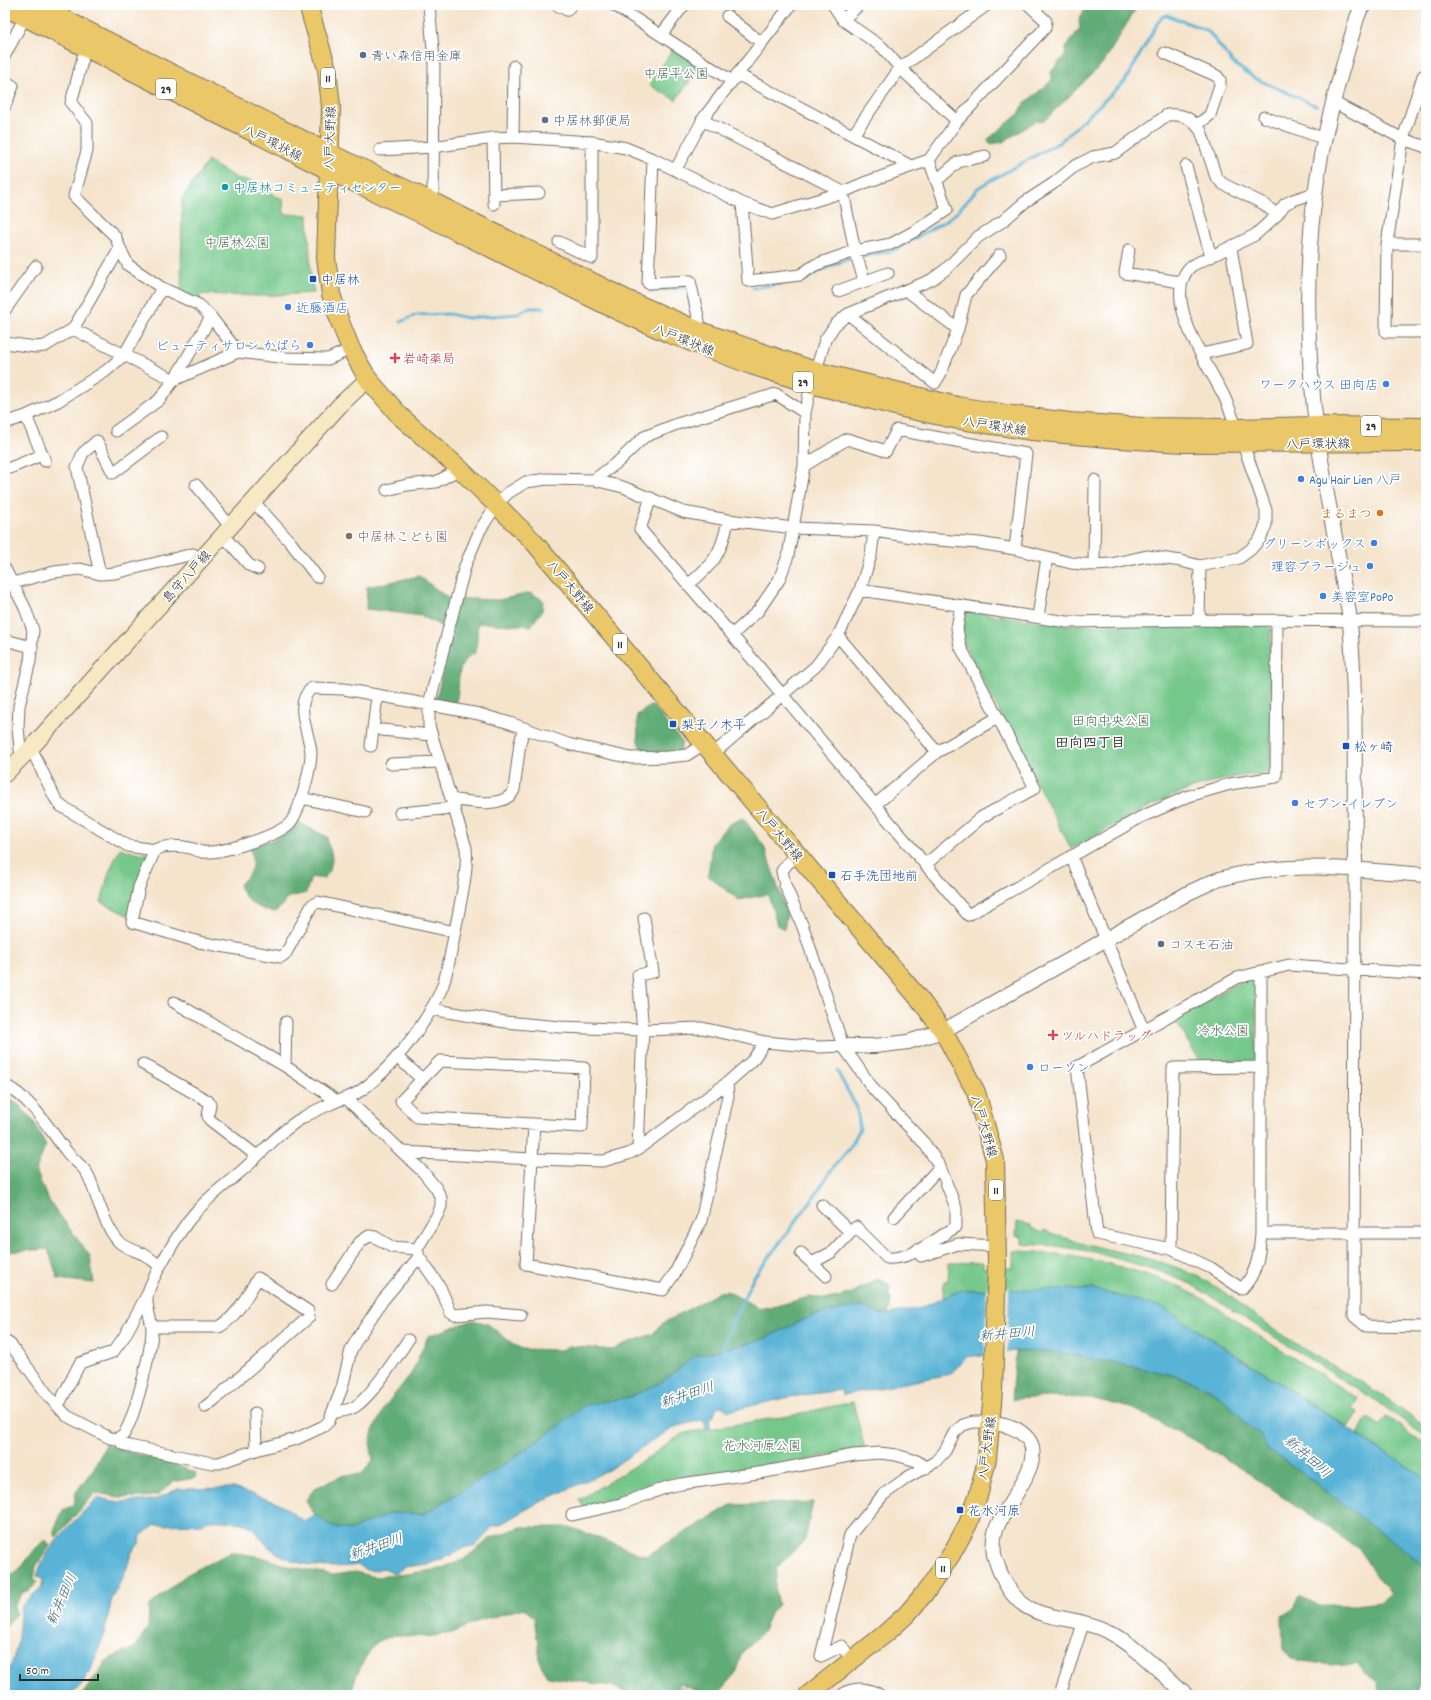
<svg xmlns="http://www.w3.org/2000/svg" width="1431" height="1700" font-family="Dekko,'Klee One',sans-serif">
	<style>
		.green { fill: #75c78a; stroke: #50795a }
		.forest { fill: #60ac76; stroke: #466c50 }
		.water { fill: #58b3d6; stroke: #426f80 }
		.pier { fill: #f5e4cc }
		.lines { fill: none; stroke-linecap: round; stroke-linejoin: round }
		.stream { stroke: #58b3d6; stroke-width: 3 }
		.minor-casing { stroke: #726c63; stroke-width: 13 }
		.tertiary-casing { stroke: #726c63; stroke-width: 16 }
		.secondary-casing { stroke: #726c63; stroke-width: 18 }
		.primary-casing { stroke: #726c63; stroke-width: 20 }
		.minor { stroke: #fff; stroke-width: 11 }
		.tertiary { stroke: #fff; stroke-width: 14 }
		.secondary { stroke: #f7e9c3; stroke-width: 16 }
		.primary { stroke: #eac769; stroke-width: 18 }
		.service-dot { fill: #5c6f8a; stroke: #fff; stroke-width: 1.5 }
		.culture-dot { fill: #0f9aa8; stroke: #fff; stroke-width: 1.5 }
		.transit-dot { fill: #1a4fb4; stroke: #fff; stroke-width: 1.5 }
		.shop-dot { fill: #3f7fe0; stroke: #fff; stroke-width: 1.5 }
		.health-dot { fill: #e0444e; stroke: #fff; stroke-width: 1.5 }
		.food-dot { fill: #e8710a; stroke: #fff; stroke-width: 1.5 }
		.education-dot { fill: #8d6e63; stroke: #fff; stroke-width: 1.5 }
		.labels { text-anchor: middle; stroke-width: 3.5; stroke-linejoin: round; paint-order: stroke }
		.shield { fill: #fff; stroke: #6b6b6b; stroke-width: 1 }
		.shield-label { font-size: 12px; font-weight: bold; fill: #2b2b2b }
		.service-label { font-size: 13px; fill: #4e5e75; stroke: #fff; text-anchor: start }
		.park-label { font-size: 13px; fill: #45624c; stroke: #fff }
		.street-label { font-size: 13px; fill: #2b2b2b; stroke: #fff }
		.culture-label { font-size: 13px; fill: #0d838f; stroke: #fff; text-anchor: start }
		.transit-label { font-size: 13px; fill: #164399; stroke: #fff; text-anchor: start }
		.shop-label { font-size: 13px; fill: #366cbe; stroke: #fff; text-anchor: start }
		.health-label { font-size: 13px; fill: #be3a42; stroke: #fff; text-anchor: start }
		.food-label { font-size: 13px; fill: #c56008; stroke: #fff; text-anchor: end }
		.education-label { font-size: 13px; fill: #785e54; stroke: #fff; text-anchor: start }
		.neighbourhood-label { font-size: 14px; font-weight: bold; fill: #2b2b2b; stroke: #fff }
		.water-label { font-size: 14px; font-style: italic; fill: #3d616f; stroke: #fff }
	</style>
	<rect width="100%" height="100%" fill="#fff"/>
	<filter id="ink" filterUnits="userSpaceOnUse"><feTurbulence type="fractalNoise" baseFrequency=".025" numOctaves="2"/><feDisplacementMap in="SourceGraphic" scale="8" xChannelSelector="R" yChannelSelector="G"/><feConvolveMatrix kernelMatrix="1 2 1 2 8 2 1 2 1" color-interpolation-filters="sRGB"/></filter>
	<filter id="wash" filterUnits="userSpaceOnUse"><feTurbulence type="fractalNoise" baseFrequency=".012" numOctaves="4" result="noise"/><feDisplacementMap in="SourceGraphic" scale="16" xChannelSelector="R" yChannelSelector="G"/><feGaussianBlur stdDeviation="0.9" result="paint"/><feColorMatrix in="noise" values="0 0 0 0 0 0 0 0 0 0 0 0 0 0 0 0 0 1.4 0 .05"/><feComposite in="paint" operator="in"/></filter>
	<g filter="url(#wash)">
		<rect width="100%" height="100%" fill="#f5e4cc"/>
		<path class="green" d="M673 49 700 67 676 100 649 85Z
			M208 161 238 179 247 180 262 185 275 196 283 199 284 214 308 215 311 276 314 293 257 296 201 294 199 302 181 294 182 198Z
			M967 611 1065 625H1267L1271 629V769L1267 773C1252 775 1236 776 1221 780 1167 793 1119 822 1071 849L964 644C963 633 960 620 967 611Z
			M120 848 133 852 149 854 130 914 127 915 101 902 109 872Z
			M1251 979 1256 983V1058L1252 1062 1200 1063 1175 1019 1243 980Z
			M1017 1222 1031 1225V1228L1043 1233 1044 1230C1095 1252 1147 1252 1197 1276 1227 1291 1252 1314 1280 1333 1312 1355 1346 1372 1378 1393 1395 1403 1410 1416 1426 1425V1437L1385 1407 1191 1284 1153 1269 1094 1252 1057 1246 1022 1244V1237L1016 1236Z
			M1013 1251C1071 1251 1155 1271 1205 1300 1220 1309 1234 1320 1248 1329 1285 1353 1322 1376 1359 1399L1352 1409 1358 1412 1348 1427 1162 1307 1092 1289 961 1290 943 1298 944 1282 948 1281 949 1263 983 1262V1268H1013Z
			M853 1402 865 1449 837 1453 586 1511 579 1500 649 1457 680 1435 690 1432 788 1416Z
			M1386 1416 1426 1445V1479L1358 1434 1368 1418 1380 1425Z
			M681 1688 700 1695H678Z"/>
		<path class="forest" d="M1087 5H1138L1104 62 1045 120 1036 121 1003 142 991 144 987 140 1020 113 1021 107 1052 80 1051 72 1065 55 1066 47 1080 28 1079 20Z
			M419 576 448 598 498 600 531 593 543 600 542 611 531 626 478 623 476 652C451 665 463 683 455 704L436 700 452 632 422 616 366 609 367 587Z
			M652 705 682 742 680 752 643 753 638 742 637 715Z
			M743 818 764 846 787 914 784 929 777 925 768 894 739 900 708 876 712 843 728 825Z
			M298 822 327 837C327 846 330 846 331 852 334 863 329 871 324 879L311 877 306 893 289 897 276 912C259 910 245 902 239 885 253 872 255 866 250 847L272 840 291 830Z
			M5 1095 17 1103 34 1122 46 1145 36 1170 47 1198 90 1256 94 1283 58 1279 48 1249 5 1252Z
			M879 1278 889 1285 891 1302 888 1314 882 1315 861 1306 814 1315 761 1340 695 1356 662 1382 630 1397 585 1406 559 1426 505 1464 424 1514 391 1513 351 1530 333 1527 315 1515 306 1500 315 1488 344 1475 362 1474 373 1460 370 1443 373 1431 386 1405 411 1374 428 1336 473 1320 488 1324 513 1344 522 1349 561 1350 569 1346 613 1350 624 1344 653 1334 663 1323 720 1292 727 1291 757 1307 769 1308 809 1297 828 1299 850 1294Z
			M1016 1351 1056 1352 1161 1372 1189 1380 1209 1389 1225 1400 1240 1416 1243 1421 1259 1434 1268 1450 1297 1469 1426 1567V1683L1419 1685 1415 1695H1379L1378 1682 1368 1677 1357 1663 1330 1665 1291 1659 1283 1649 1282 1616 1293 1609 1300 1596 1320 1605H1355L1380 1602 1391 1593 1379 1578 1360 1550 1262 1482 1205 1446 1134 1409 1090 1398 1048 1397 1012 1399Z
			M106 1444C135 1456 167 1460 196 1473L195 1478 173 1482 158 1495 144 1497H120L95 1493 56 1537 54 1530 63 1510 74 1505 76 1492 94 1468Z
			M813 1502 805 1540 776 1569 775 1591 778 1605 771 1611 763 1631 741 1654 735 1674 716 1695H707L680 1684 676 1695H625V1692L612 1686 548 1677 541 1666 534 1617 523 1608 476 1622 452 1633 426 1637 395 1635 376 1642 365 1658 355 1679 351 1695H82L107 1660 135 1647 148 1627 149 1606 186 1575 231 1552 262 1557 287 1566 334 1575 355 1572 376 1577 407 1574 439 1569 463 1560 491 1538 521 1527H570L646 1556 731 1505Z
			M46 1540 50 1546 36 1566 34 1579 38 1582 30 1590 23 1592 14 1606 16 1613 5 1628V1577C25 1573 30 1548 46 1540Z"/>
		<path class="water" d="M1092 1289 1162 1307 1426 1479V1567L1297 1469 1268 1450 1259 1434 1243 1421 1240 1416 1225 1400 1209 1389 1189 1380 1161 1372 1056 1352 1016 1351 966 1357 951 1374 843 1395 841 1390 790 1397 728 1411 723 1407 719 1406 716 1409 713 1417 709 1418 710 1428 706 1429 704 1422 701 1420 675 1427 647 1444 607 1471 534 1505 499 1525 493 1526 474 1547H465L456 1553 429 1564 404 1567 394 1574 382 1568C372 1572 367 1572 359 1565 327 1569 295 1568 269 1547 261 1540 257 1530 248 1525 239 1521 218 1521 208 1520L202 1524 156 1525 148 1530 141 1536 140 1542 131 1554 126 1571 112 1598 104 1635 91 1669 82 1684 71 1695H5V1679L12 1663 17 1645 21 1606 42 1587 43 1579 37 1576C46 1545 75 1521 97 1498L120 1502 154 1500 178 1489 234 1488 278 1503 304 1521 315 1515 333 1527 351 1530 391 1513 424 1514 505 1464 559 1426 585 1405 630 1397 662 1382 695 1356 761 1340 814 1315 861 1306 882 1315 921 1308 961 1290Z"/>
		<path class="pier" d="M987 1287H1009L1007 1354 985 1357Z"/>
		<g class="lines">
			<path class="stream" d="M753 288 805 280 819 271 845 260 895 250 947 220 955 214 979 187 1060 142 1125 81 1157 24 1162 17 1167 15 1208 31 1233 63 1254 78 1317 106
				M650 291 686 287
				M401 322 416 315 449 314 467 318 517 314 528 308H544
				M723 1353 725 1339 753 1278 812 1200 832 1169 849 1149 860 1129 857 1108 837 1071"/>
		</g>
	</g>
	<g filter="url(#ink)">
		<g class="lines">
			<g class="minor-casing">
				<path id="minor" d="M429 5 434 60 433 202
					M557 5 567 10 571 5
					M614 5 732 81
					M833 5 843 20 882 47 900 68 957 121
					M727 16 762 43
					M843 20 859 5
					M661 35 684 5
					M1165 53 1217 76 1220 80V85L1210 115 1197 125
					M5 55 25 17
					M737 74 911 166
					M1426 76H1423L1403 139 1387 244 1386 332H1426
					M5 81 13 86 5 106
					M1333 102 1403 139 1426 147
					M1264 117 1325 139
					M702 120 843 192 855 251 864 280
					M853 135 900 68 987 5
					M513 137 514 66
					M493 138 494 204
					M380 150 433 147 493 138 513 137 592 142 626 148 653 159 742 203 772 214 843 192 864 183 929 160 957 121 1045 28 1046 21 1029 5
					M653 159 648 283 690 281 699 321 697 330
					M1186 166 1211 257
					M676 169 705 116 791 5
					M936 181 958 162 985 156
					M495 195 539 193
					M742 203 748 281 800 275 815 265 855 251 891 244 915 231 947 210 929 160
					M559 242 592 258V142
					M1387 244H1426
					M120 248 128 265 162 288 199 305 211 317 238 352
					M1129 250 1125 273 1180 282
					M906 290 958 329
					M838 291 888 273
					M5 310 36 266
					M848 314 935 383 941 373 958 329 966 295 1000 255
					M73 329 174 380 238 352 287 358 328 359 351 349
					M5 343 36 347 45 346 73 329 120 248 115 236 74 196 87 151V123L71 103 87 42
					M1201 354 1247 344 1231 248
					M26 416 45 461
					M5 423 26 416 58 401 106 371 124 355 162 288
					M1236 428C1233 417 1229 407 1224 396 1209 366 1159 297 1191 266L1255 235 1277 215 1285 204 1293 200 1315 193
					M116 431 159 400 174 380 211 317
					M804 466 847 439 886 451 897 430 1026 454 1015 549
					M5 470 42 455
					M594 480 619 461 644 437 677 424 776 394 805 413
					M196 485 230 526
					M387 490 407 485 436 482 460 469
					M651 498 640 529 732 635 968 915 1141 817 1189 796 1230 784 1276 777 1277 620
					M253 501 291 543 317 577
					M223 535 249 565 258 569
					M1094 565 1095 480
					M1200 566 1199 620 1426 621
					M5 569 25 608 33 630 30 661 19 706 18 728 21 758
					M100 574 77 467 83 453 97 441 113 473 161 437
					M5 585 54 572 80 569 100 574 115 573 193 554 201 560
					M688 585C713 564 722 554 728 520
					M860 590 1067 622 1199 620
					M1038 617 1047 557
					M732 635 758 611 779 580 788 556 804 466 805 413 809 394 825 340 835 325 848 314 931 280 945 270 978 237 1003 221 1025 202 1054 183 1075 166 1093 157 1115 153 1167 115C1183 114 1192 118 1201 131L1216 177 1223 184 1264 204 1277 215
					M838 636 937 752
					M5 640 32 647
					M382 730 431 735
					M371 746 376 704 379 696
					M31 748 55 798 61 806 128 846 155 850C163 845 181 846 190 848 194 849 198 851 202 852 221 854 273 837 288 825 299 816 311 768 311 753 310 733 292 704 312 688L344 689 479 714 510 723 568 744 631 758 668 757 687 755 704 744
					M713 754 816 666 838 636 860 590 871 555 874 531
					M391 764 439 762
					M301 798 365 812
					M451 799C469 802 505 809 514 790L520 743 524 728
					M875 805 937 752 997 718
					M400 813 454 808
					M155 850 139 887 132 922 199 942 281 957 286 953 312 905 318 902 455 932
					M798 855 787 864 782 871 785 885 803 927 843 1046 874 1090 924 1143 933 1156 940 1167 956 1208V1227C934 1239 913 1260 887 1258L856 1227 832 1252 812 1263
					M1071 856 1144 1031
					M926 864 982 817 1035 788 960 646 957 628 961 606
					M1355 869 1354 1316 1366 1326 1426 1327
					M1261 971V1233C1259 1256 1258 1271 1242 1289L1211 1268 1171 1249 1097 1234 1077 1067 1237 978 1289 965 1426 974
					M174 1002 285 1066 337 1101
					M431 1009 505 1022 560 1027 643 1030 702 1028 765 1042 819 1047 843 1046
					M397 1057 422 1079
					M440 1061 584 1068 582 1127 417 1117 401 1101Z
					M143 1064 208 1101 210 1105 208 1116 210 1120 257 1156
					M285 1066 286 1022
					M5 1085C33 1100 48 1128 67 1152 74 1161 84 1166 89 1177 97 1196 104 1225 118 1241 125 1248 134 1250 143 1254 149 1257 154 1262 160 1266
					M346 1098 423 1172 436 1188 441 1198V1206L438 1214 417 1249 419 1257 440 1287 451 1313 455 1315 487 1312 521 1315
					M534 1124 526 1264 663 1290 675 1273 701 1221 728 1096 727 1083
					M638 1149 643 1030 638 975 653 972 644 918
					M402 1152 532 1159 603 1161 628 1154 638 1149 727 1083 752 1061 765 1042
					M822 1205 850 1232
					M894 1217 940 1167
					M1261 1233H1426
					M1171 1249 1173 1068 1260 1067
					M917 1250 921 1256 958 1244 997 1246
					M801 1253 826 1276
					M332 1284 360 1242 369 1236 375 1237 392 1247 417 1249
					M152 1327H219C237 1317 247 1295 258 1278L308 1311 309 1317 214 1400 205 1407
					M5 1341 11 1345 50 1398 67 1416 110 1438 117 1439C119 1437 121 1436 123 1435 134 1422 152 1347 152 1329 151 1318 146 1308 147 1297 149 1281 179 1233 189 1220 205 1199 226 1185 246 1167 265 1150 281 1130 304 1117 314 1111 326 1106 337 1101 344 1098 351 1097 357 1093 390 1072 429 1021 443 985 450 963 453 939 458 916 462 893 468 871 466 848L429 726V704L465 566 480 530 497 504 508 493 526 482 547 479 594 480 623 487 683 512 728 520 794 528 874 531 925 539 979 543 1015 549 1071 563 1094 565 1111 564 1147 556 1181 561 1200 566 1239 558 1250 550 1260 539 1266 525V510L1243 444
					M58 1406 80 1363 113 1352 124 1337 147 1295
					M255 1413 256 1450
					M332 1413C339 1411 350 1411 356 1406 373 1394 396 1358 408 1340
					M117 1439 123 1444 129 1446 212 1463H219L256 1450 296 1439 324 1426 329 1421 342 1388 351 1350 357 1339 383 1300 419 1257
					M572 1515 621 1504 667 1487 681 1484 765 1472 854 1455 880 1453 896 1455 917 1461 926 1468
					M852 1661 842 1646 821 1656 850 1535 883 1495 908 1477 935 1462 945 1451 954 1433 963 1425 973 1422H991
					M842 1695C854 1686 868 1688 880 1695
					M1060 1695 1083 1624"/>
			</g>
			<g class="tertiary-casing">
				<path id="tertiary" d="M1355 869C1354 788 1357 705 1350 623 1349 606 1344 589 1341 572 1334 528 1324 484 1318 440 1307 359 1304 276 1315 195 1322 135 1340 76 1357 18L1361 8 1365 5
					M843 1046H875L908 1042 943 1031 1190 892C1200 888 1210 882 1220 879 1288 859 1357 870 1426 875
					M991 1422C1006 1425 1018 1427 1028 1439 1046 1462 1005 1505 996 1529 993 1538 992 1552 996 1561 1019 1632 1060 1607 1111 1633 1135 1645 1165 1677 1186 1695"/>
			</g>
			<g class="secondary-casing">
				<path id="secondary" d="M5 774 31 748 340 405 368 379"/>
			</g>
			<g class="primary-casing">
				<path id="primary" d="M36 5 329 153 433 202 626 299 697 330 815 371 957 406 1013 415 1070 422 1143 427 1236 428 1316 426 1426 427
					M308 5 327 69 331 107 326 258 331 294 340 322 351 349 368 379 400 416 460 469 533 541 921 1001 943 1031 976 1092 995 1160 997 1263 993 1392 987 1459 979 1493 968 1524 951 1555 928 1589 907 1614 885 1634 808 1695
					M5 7 328 170 426 216 616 310 670 334 751 365 811 384 907 409 954 419 1032 431 1119 439 1184 443 1426 442"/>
			</g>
			<use href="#minor" class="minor"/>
			<use href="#tertiary" class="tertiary"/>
			<use href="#secondary" class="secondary"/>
			<use href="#primary" class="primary"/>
		</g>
	</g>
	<g class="service-dot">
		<circle cx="363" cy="55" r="4"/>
		<circle cx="545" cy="120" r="4"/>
		<circle cx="1161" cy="944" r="4"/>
	</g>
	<circle class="culture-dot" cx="225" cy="187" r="4"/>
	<g class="transit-dot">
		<rect x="309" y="275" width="8" height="8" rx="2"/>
		<rect x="669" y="720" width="8" height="8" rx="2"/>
		<rect x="1342" y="742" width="8" height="8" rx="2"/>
		<rect x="828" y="871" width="8" height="8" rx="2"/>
		<rect x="956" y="1506" width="8" height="8" rx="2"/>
	</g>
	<g class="shop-dot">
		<circle cx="288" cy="307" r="4"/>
		<circle cx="310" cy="345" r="4"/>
		<circle cx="1386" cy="384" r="4"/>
		<circle cx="1301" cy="479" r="4"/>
		<circle cx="1374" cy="543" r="4"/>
		<circle cx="1370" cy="566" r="4"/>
		<circle cx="1323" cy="596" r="4"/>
		<circle cx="1295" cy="803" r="4"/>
		<circle cx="1030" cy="1067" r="4"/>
	</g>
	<g class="health-dot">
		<path d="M393 352h4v4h4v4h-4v4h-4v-4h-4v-4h4z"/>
		<path d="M1051 1029h4v4h4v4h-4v4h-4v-4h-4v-4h4z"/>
	</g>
	<circle class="food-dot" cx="1380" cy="513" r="4"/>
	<circle class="education-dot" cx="349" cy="536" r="4"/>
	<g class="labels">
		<g class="shield">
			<rect x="321" y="68" width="14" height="20" rx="3"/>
			<rect x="156" y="79" width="20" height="20" rx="3"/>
			<rect x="793" y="372" width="20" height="20" rx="3"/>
			<rect x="1361" y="416" width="20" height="20" rx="3"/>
			<rect x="613" y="634" width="14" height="20" rx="3"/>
			<rect x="989" y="1180" width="14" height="20" rx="3"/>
			<rect x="936" y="1558" width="14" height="20" rx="3"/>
		</g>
		<g class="shield-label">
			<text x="328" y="82">11</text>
			<text x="166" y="93">29</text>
			<text x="803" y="386">29</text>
			<text x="1371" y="430">29</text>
			<text x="620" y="648">11</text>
			<text x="996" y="1194">11</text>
			<text x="943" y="1572">11</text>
		</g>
		<g class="service-label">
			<text x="371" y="60">青い森信用金庫</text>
			<text x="553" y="125">中居林郵便局</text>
			<text x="1169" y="949">コスモ石油</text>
		</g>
		<g class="park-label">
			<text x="676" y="78">中居平公園</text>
			<text x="237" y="247">中居林公園</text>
			<text x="1111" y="725">田向中央公園</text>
			<text x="1223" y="1035">冷水公園</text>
			<text x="762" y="1450">花水河原公園</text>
		</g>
		<g class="street-label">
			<text transform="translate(329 138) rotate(-88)" y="5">八戸大野線</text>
			<text transform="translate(273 142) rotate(27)" y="5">八戸環状線</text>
			<text transform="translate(684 339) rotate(22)" y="5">八戸環状線</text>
			<text transform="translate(995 425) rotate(9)" y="5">八戸環状線</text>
			<text transform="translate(1318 443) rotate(-1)" y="5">八戸環状線</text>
			<text transform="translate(186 576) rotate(-48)" y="5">島守八戸線</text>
			<text transform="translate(571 586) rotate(50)" y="5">八戸大野線</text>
			<text transform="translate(780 834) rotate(50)" y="5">八戸大野線</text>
			<text transform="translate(985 1126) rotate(74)" y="5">八戸大野線</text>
			<text transform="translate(986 1448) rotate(-82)" y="5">八戸大野線</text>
		</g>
		<g class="culture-label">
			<text x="233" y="192">中居林コミュニティセンター</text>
		</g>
		<g class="transit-label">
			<text x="321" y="284">中居林</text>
			<text x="681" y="729">梨子ノ木平</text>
			<text x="1354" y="751">松ヶ崎</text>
			<text x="840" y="880">石手洗団地前</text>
			<text x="968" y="1515">花水河原</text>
		</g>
		<g class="shop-label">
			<text x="296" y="312">近藤酒店</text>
			<text x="302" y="350" text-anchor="end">ビューティサロン かばら</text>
			<text x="1378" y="389" text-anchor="end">ワークハウス 田向店</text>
			<text x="1309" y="484">Agu Hair Lien 八戸</text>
			<text x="1366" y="548" text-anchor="end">グリーンボックス</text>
			<text x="1362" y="571" text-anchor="end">理容ブラージュ</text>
			<text x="1331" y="601">美容室PoPo</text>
			<text x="1303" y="808">セブン-イレブン</text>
			<text x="1038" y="1072">ローソン</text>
		</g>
		<g class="health-label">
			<text x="403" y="363">岩崎薬局</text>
			<text x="1061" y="1040">ツルハドラッグ</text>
		</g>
		<g class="food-label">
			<text x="1372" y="518">まるまつ</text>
		</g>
		<g class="education-label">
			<text x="357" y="541">中居林こども園</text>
		</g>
		<g class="neighbourhood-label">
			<text x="1090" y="747">田向四丁目</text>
		</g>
		<g class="water-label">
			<text transform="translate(1007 1333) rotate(-5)" y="5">新井田川</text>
			<text transform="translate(687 1394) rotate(-18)" y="5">新井田川</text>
			<text transform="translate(1308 1456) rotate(41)" y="5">新井田川</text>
			<text transform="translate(376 1546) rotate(-19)" y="5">新井田川</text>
			<text transform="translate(61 1599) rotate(-66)" y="5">新井田川</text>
		</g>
	</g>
	<rect width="1431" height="1700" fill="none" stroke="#fff" stroke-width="20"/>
	<path d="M20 1674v6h78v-6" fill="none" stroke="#2b2b2b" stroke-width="2"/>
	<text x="26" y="1674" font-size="12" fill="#2b2b2b" stroke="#ffffff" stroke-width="3" paint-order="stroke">50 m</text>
</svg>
